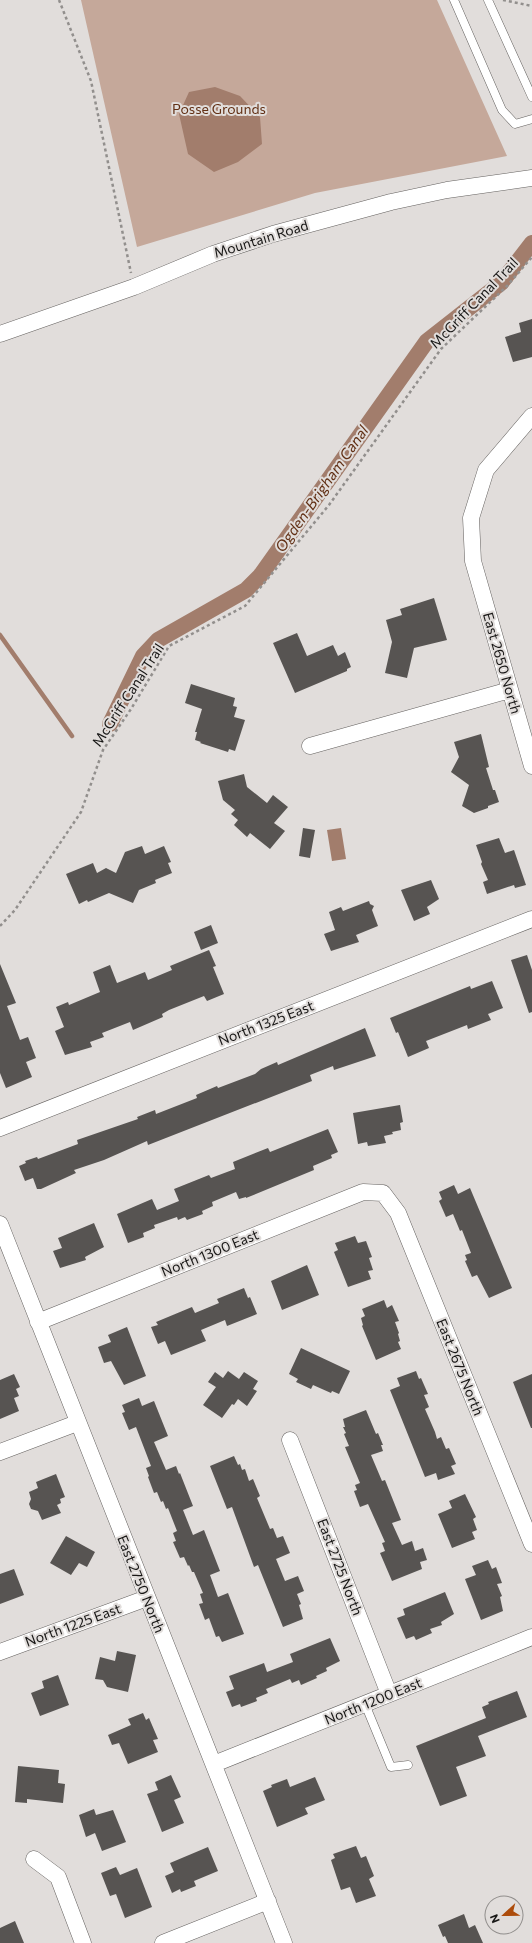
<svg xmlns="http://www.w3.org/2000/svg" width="532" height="1943" font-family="Commissioner,sans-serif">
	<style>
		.green { fill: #c5a89a }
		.water { fill: #a27d6c }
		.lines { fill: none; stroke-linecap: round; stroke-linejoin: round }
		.stream { stroke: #a27d6c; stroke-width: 4.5 }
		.canal { stroke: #a27d6c; stroke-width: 16 }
		.building { fill: #575452 }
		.lane-casing { stroke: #656260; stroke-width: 9 }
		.street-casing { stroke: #656260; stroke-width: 17 }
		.path { stroke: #928f8d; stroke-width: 2.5; stroke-dasharray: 3 3; stroke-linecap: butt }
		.lane { stroke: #fff; stroke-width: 8 }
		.street { stroke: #fff; stroke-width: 16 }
		.labels { text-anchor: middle; stroke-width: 4; stroke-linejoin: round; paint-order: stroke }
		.park-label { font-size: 14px; fill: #623015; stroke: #e1dddb }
		.street-label { font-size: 14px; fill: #181716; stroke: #e1dddb }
		.water-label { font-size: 15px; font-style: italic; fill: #612f14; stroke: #e1dddb }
	</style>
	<rect width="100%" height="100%" fill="#e1dddb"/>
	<path class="green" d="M81 0H437L507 156 315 193 137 247Z"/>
	<path class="water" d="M215 87 240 96 260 117 262 144 238 162 214 172 188 154 179 114 189 92Z
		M341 828 346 859 332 861 327 830Z"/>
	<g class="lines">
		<path class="stream" d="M0 635 72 736"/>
		<path class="canal" d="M110 724 143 656 158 640 246 590 260 576 427 341 501 283 532 243"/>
	</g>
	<path class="building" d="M532 319V357L513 362 505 337 521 332 519 323Z
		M434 598 447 640 414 648 407 678 385 673 392 642 386 620 402 615 400 609Z
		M297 633 307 656 333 645 338 656 345 652 351 667 347 669V671L295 693 273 643Z
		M191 684 235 698 233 706 237 707 234 717 245 720 235 751 229 749 228 752 200 743 201 742 195 740 197 732H195L202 709 185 703Z
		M481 734 489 767 486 768 493 790H495L499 802 488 806V808L474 813 462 806 469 785 451 772 459 757 454 742Z
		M244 774 247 787 267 803 273 795 288 807 274 823 285 831 270 849 250 833 247 837 234 825 238 820 231 814 235 810 223 800 218 781Z
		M303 828 315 830 310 858 299 856Z
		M499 838 505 853 514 850 526 885 515 888 514 885 487 894 483 882 488 880 481 864 482 862 476 845Z
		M142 846 145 854 164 846 171 862 168 863 172 873 155 880 156 883 139 890 133 903 109 893 88 902 87 900 79 904 66 874 93 863 97 873 106 868 116 873 125 852Z
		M431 880 439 899 427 907 430 914 414 921 401 890Z
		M369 901 370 904 374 906 372 910 378 926 356 935 359 942 331 951 324 934 335 930 329 912 341 907 343 911Z
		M211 925 218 943 201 950 194 932Z
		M209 950 216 966 213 967 224 994 207 1001 204 996 169 1010 162 1014 163 1017 133 1030 130 1022 102 1033 104 1037 90 1042 92 1047 65 1055 55 1031 64 1027 56 1007 68 1002 69 1005 100 992 93 972 110 965 117 983 145 972 148 980 172 970 170 966Z
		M527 955 532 970V1012L529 1013 511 960Z
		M0 964 16 1003 7 1006 20 1040 28 1037 36 1058 26 1062 32 1077 6 1088 0 1073Z
		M492 981 503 1008 488 1014 491 1020 468 1029 467 1025 426 1041 429 1048 408 1057 398 1032 396 1033 390 1018 470 986 471 989Z
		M365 1028 376 1056 334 1070 333 1066 310 1075 312 1081 148 1145 147 1141 104 1160 74 1170 76 1173 41 1189H37L33 1178 25 1181 19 1166 26 1163 25 1161 37 1157 38 1159 78 1144 77 1140 138 1119 137 1117 155 1110 156 1114 197 1098 196 1095 217 1086 218 1088 255 1074 261 1069 277 1062 278 1065Z
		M400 1105 403 1122 400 1123 401 1130 392 1132 393 1134 384 1136 386 1143 368 1146 367 1142 358 1144 353 1113Z
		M328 1129 338 1152 331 1155 332 1158 313 1166 314 1170 246 1198V1197L239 1199 236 1192 212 1202 213 1206 202 1211 203 1214 187 1220 185 1217 178 1220 177 1217 154 1225 155 1228 143 1233 144 1237 128 1243 117 1214 152 1199 157 1210 179 1201 174 1189 209 1175 211 1178 235 1169 233 1162 268 1148 270 1152Z
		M454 1185 458 1194 470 1188 512 1288 489 1298 477 1275 472 1277 465 1261 467 1260 465 1255 471 1253 462 1230 460 1231 453 1214 446 1217 439 1201 442 1199 439 1192Z
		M94 1223 104 1247 85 1257 86 1260 60 1268 53 1251 62 1248 58 1238Z
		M355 1236 358 1243 366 1241 372 1257 369 1258 373 1270 368 1271 371 1279 348 1287 334 1252 338 1250 335 1243Z
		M307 1265 319 1295 282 1310 271 1281Z
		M244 1288 248 1298 250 1297 257 1314 227 1326 225 1320 201 1330 206 1341 171 1355 165 1341 158 1344 151 1327 158 1325 156 1322 192 1307 195 1313 219 1303 217 1299Z
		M384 1300 387 1308 392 1305 399 1321 395 1322 399 1333 398 1334 400 1341 398 1342 401 1349 376 1360 362 1326 363 1325 361 1318 365 1316 362 1309Z
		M127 1327 146 1376 124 1385 111 1361 104 1363 98 1347 111 1342 108 1335Z
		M301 1348 350 1371 339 1394 332 1391 331 1393 313 1385 311 1389 296 1382 298 1379 289 1374Z
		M228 1371 239 1379 244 1372 258 1381 253 1389 257 1391 247 1406 238 1399 234 1405 232 1404 222 1418 203 1405 216 1387 208 1382 215 1372 223 1378Z
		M416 1371 419 1379 421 1378 428 1394 424 1395 429 1407 425 1409 435 1432 437 1439 441 1437 446 1449 449 1448 456 1464 451 1466 455 1474 438 1480 436 1473 425 1477 390 1390 400 1386 397 1378Z
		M14 1374 20 1387 16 1389 19 1396 14 1398 19 1411 0 1419V1380Z
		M532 1374V1428H531L513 1382Z
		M139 1398 142 1406 154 1401 168 1436 154 1442 166 1470 176 1466 179 1474 180 1473 193 1506 183 1510 193 1535 204 1530 220 1571 210 1575 218 1597 228 1593 244 1634 222 1642 219 1636 216 1637 209 1618 205 1620 199 1604 203 1603 200 1594 203 1593 194 1572H192L189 1565 188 1566 184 1557 180 1558 173 1542 176 1541 173 1533 177 1531 168 1508 166 1509 163 1501 161 1502 157 1492 154 1493 148 1477 149 1476 146 1468 151 1466 136 1427 129 1430 122 1413 125 1412 122 1405Z
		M366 1410 376 1434 378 1433 383 1445H381L383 1451 371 1455 382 1481 385 1480 401 1520 392 1523 402 1545 412 1541 415 1551 423 1548 427 1560 420 1562 422 1569 392 1581 380 1553 385 1551 382 1543 385 1542 368 1504 360 1507 354 1491 357 1490 355 1485 360 1483 345 1447 349 1446 344 1434 346 1433 343 1427H345L343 1419Z
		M234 1456 238 1465 240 1464 242 1470 245 1469 249 1481 253 1479 260 1496 257 1498 270 1529 273 1528 277 1538 283 1536 290 1553 276 1559 285 1581 298 1576 304 1591 297 1594 301 1604 299 1605 303 1619 283 1627 258 1565 254 1567 232 1507 227 1509 210 1466Z
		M56 1474 65 1497 60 1499 61 1503 57 1505 61 1513 42 1520 38 1511 31 1509 29 1504 31 1499 29 1492 38 1488 36 1482Z
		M465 1494 476 1517 473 1519 477 1530 472 1532 475 1539 452 1548 438 1514 452 1508 449 1501Z
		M66 1536 95 1552 87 1567 79 1563 71 1575 50 1563Z
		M488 1560 492 1569 496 1567 502 1583 497 1584 502 1596 500 1597 503 1611 481 1620 465 1579 476 1575 472 1566Z
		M14 1569 24 1595 0 1604V1574Z
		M445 1592 454 1614 441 1622 442 1625 430 1629 432 1633 416 1640 414 1636 406 1639 397 1618 405 1615 403 1609Z
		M330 1638 340 1661 326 1668 327 1671 316 1676 317 1678 301 1685 299 1680 292 1683 290 1679 266 1689 268 1693 256 1698 257 1701 241 1707 240 1704 232 1707 226 1692 234 1689 229 1676 264 1663 267 1672 293 1662 290 1654Z
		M117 1651 136 1655 128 1692 107 1687 103 1680 95 1679 100 1657 115 1661Z
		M58 1675 69 1705 40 1716 31 1693 44 1688 42 1681Z
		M517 1691 527 1717 478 1736 486 1756 456 1767 467 1796 440 1806 416 1746 486 1718 482 1707 489 1704 488 1702Z
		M143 1713 146 1720 149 1718 158 1739 153 1740 158 1752 128 1764 119 1743 112 1745 108 1735 131 1725 128 1719Z
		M18 1766 59 1770 58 1783 65 1784 63 1803 27 1799V1803L15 1802Z
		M171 1775 181 1797 174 1800 184 1823 162 1832 147 1794 158 1790 155 1782Z
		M315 1777 325 1800 305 1808 308 1814 277 1827 263 1791 272 1787 271 1785 287 1779 290 1787Z
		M94 1809 96 1815 113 1810 126 1842 102 1851 95 1833 86 1837 79 1815Z
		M356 1846 361 1858 366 1856 374 1876 369 1879 376 1896 356 1903 350 1887 341 1890 331 1860 335 1858 333 1854Z
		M208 1847 218 1871 194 1881 196 1886 181 1892 180 1889 172 1893 165 1876 174 1872 170 1863Z
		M116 1867 120 1875 137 1868 152 1907 125 1918 116 1894 110 1896 101 1873Z
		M464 1914 469 1928 475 1925 483 1943H448L445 1936 443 1937 438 1925Z
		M15 1921 24 1943H0V1928Z"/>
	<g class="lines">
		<g class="lane-casing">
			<path id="lane" d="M454 0 502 110 515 124 532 119
				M488 0 532 97
				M365 1704 391 1767 408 1765"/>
		</g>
		<g class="street-casing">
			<path id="street" d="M0 334 134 287 213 254 273 234 391 202 447 190 532 178
				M532 416 486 470 471 518 473 561 532 766
				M310 746 510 690
				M0 1128 532 919
				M0 1224 284 1943
				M38 1322 363 1192 383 1193 398 1213 532 1544
				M290 1440 389 1694
				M0 1452 77 1423
				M0 1652 147 1598
				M214 1764 532 1637
				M34 1859 58 1877 83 1943
				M163 1943 268 1901"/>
		</g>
		<path class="path" d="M59 0 91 81 131 273
			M503 0 532 6
			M0 926 15 910 81 812 103 750 131 709 169 646 245 606 329 505 441 349 507 286 532 257"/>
		<use href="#lane" class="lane"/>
		<use href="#street" class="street"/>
	</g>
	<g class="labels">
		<g class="park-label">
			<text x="219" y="114">Posse Grounds</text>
		</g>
		<g class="street-label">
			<text transform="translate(261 239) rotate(-17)" y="5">Mountain Road</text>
			<text transform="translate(474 303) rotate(-46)" y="5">McGriff Canal Trail</text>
			<text transform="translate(502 663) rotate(74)" y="5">East 2650 North</text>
			<text transform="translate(128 695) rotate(-57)" y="5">McGriff Canal Trail</text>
			<text transform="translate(266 1023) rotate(-21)" y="5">North 1325 East</text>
			<text transform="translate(210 1253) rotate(-22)" y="5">North 1300 East</text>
			<text transform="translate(460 1367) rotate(68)" y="5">East 2675 North</text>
			<text transform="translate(340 1567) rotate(69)" y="5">East 2725 North</text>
			<text transform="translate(141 1584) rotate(68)" y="5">East 2750 North</text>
			<text transform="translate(73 1625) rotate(-20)" y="5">North 1225 East</text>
			<text transform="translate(373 1701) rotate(-22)" y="5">North 1200 East</text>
		</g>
		<g class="water-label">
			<text transform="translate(322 489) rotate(-55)" y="5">Ogden-Brigham Canal</text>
		</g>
	</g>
	<g transform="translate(504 1915) rotate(248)"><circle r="19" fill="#e1dddb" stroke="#918e8c"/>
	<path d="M0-3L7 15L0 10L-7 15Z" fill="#ad4c0b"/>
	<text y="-6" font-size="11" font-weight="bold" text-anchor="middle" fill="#181716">N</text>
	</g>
</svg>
